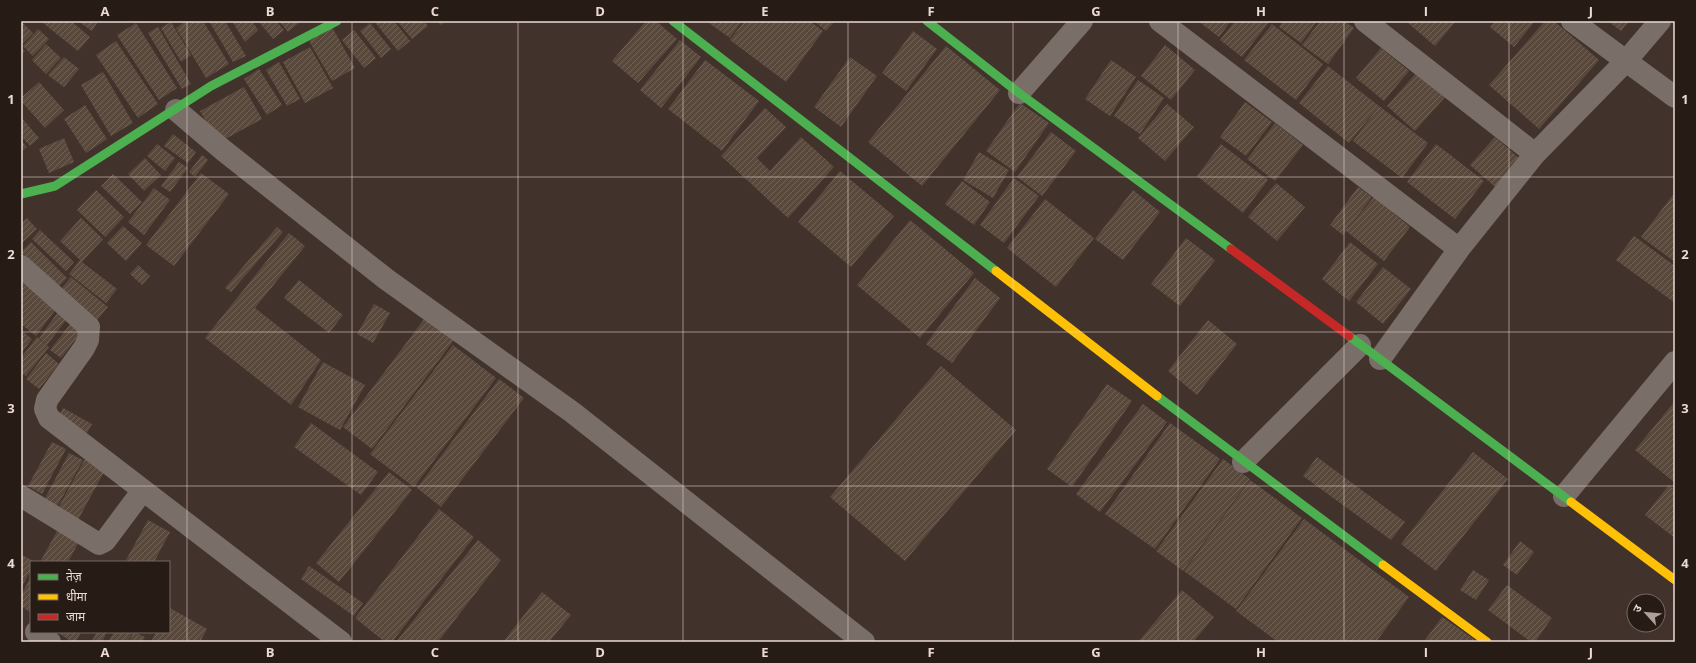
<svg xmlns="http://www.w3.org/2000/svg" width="1696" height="663" font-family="'Open Sans','Noto Sans Devanagari',sans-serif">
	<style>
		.building { fill: url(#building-hatch) }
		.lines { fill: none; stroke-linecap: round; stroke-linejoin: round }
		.street { stroke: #796e68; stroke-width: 22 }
		.fast { stroke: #4caf50; stroke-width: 9 }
		.slow { stroke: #ffc107; stroke-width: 9 }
		.jam { stroke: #c62828; stroke-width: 9 }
		.grid { fill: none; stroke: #ecdad3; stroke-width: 1; stroke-opacity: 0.55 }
		.neatline { fill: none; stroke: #ecdad3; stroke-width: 1.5 }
		.grid-label { font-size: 13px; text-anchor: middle; font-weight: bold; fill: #ecdad3 }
	</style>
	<defs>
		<pattern id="building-hatch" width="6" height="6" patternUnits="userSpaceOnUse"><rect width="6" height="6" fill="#59493d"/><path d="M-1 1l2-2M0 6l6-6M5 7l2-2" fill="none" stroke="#716358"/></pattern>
	</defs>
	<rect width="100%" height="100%" fill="#42322c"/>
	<path class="building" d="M21 21 33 33 21 45Z
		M45 21H71L90 37 78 51 43 23Z
		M78 21H95L97 23 92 31Z
		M186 21H203L229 64 206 78 176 28Z
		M209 21H225L246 56 233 62Z
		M232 21H252L258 30 245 42Z
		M258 21H276L284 30 273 39Z
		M279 21H301L288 32Z
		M374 21H394L410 41 398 51Z
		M397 21H424L428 26 412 39Z
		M438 21H448L440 25Z
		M646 21H656L677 39 638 83 612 61Z
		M706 21H742L730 38Z
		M744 21H810L823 31 786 82 730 40Z
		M814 21H835L826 31Z
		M1198 21H1231L1219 37Z
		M1235 21H1270L1242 57 1220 40Z
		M1283 21H1317L1301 43 1279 27Z
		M1320 21H1344L1354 28 1328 64 1302 45Z
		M1410 21H1456L1435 46 1408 23Z
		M1495 21H1535L1514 47 1490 27Z
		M1545 21H1554L1599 60 1539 129 1489 85Z
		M1608 21H1629L1621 31Z
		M171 22 191 55 181 62 161 28Z
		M136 23 177 88 159 100 117 35Z
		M370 23 391 49 381 58 360 31Z
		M1272 24 1323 64 1296 100 1244 60Z
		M158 27 191 84 182 89 148 33Z
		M332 27 355 68 332 81 309 41Z
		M38 29 49 39 33 56 23 46Z
		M354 30 376 58 364 68 342 40Z
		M913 31 937 49 906 91 882 73Z
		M680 40 701 57 661 108 640 90Z
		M116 41 158 104 138 118 96 55Z
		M46 44 61 58 46 74 32 60Z
		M1165 45 1195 70 1171 100 1141 76Z
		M946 46 1000 90 922 186 868 142Z
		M310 47 333 88 305 103 283 62Z
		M21 48 25 51 21 55Z
		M1381 48 1409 71 1384 101 1356 78Z
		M64 57 79 69 64 87 48 75Z
		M850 57 877 76 841 127 814 107Z
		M705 60 759 101 722 151 668 109Z
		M1111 60 1136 77 1110 116 1085 99Z
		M279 62 300 99 287 106 266 70Z
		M1328 66 1379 106 1349 143 1299 103Z
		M259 69 282 105 267 115 244 79Z
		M103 72 133 123 111 136 81 85Z
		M1417 72 1445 97 1415 131 1387 106Z
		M1138 80 1164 98 1140 134 1114 116Z
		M39 82 64 110 45 128 21 101V98Z
		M244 87 262 119 218 143 200 111Z
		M1245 102 1272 122 1246 156 1220 137Z
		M1020 103 1049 123 1015 172 986 151Z
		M1167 104 1194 127 1165 161 1138 138Z
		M85 105 107 139 86 153 64 119Z
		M1379 106 1428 143 1402 178 1353 141Z
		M765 108 786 127 757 158 770 171 801 137 834 167 788 218 721 156Z
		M21 117 39 138 30 146 21 136Z
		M1275 123 1303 145 1275 181 1247 159Z
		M1051 132 1076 151 1042 196 1017 177Z
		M173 134 196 152 188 163 164 146Z
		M1495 137 1520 159 1495 187 1470 165Z
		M64 138 74 162 49 173 39 149Z
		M21 140 27 147 21 152Z
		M157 144 175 158 165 171 147 156Z
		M1221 144 1268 180 1243 213 1197 176Z
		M1436 144 1484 181 1455 219 1407 182Z
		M979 152 1009 170 993 198 963 180Z
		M202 155 208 160 195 177 189 172Z
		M145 158 161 175 144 191 128 174Z
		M179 162 188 168 170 192 161 186Z
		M840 171 894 216 851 267 798 222Z
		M201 173 229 194 174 266 146 245Z
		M113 174 142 202 130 214 101 186Z
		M1014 178 1039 196 1004 243 980 225Z
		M962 181 990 202 974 225 945 204Z
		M1276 183 1305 207 1277 241 1248 217Z
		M1358 187 1372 197 1343 235 1330 225Z
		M154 188 170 200 144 235 128 222Z
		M96 190 124 217 105 237 77 210Z
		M1133 190 1160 212 1123 260 1095 239Z
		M1675 192V262L1641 237Z
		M1374 197 1410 227 1384 261 1346 231Z
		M1045 199 1094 238 1056 287 1007 248Z
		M27 218 37 229 21 244V224Z
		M81 218 103 239 82 262 117 289 106 303 69 274 80 260 60 241Z
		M910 220 974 273 920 338 857 285Z
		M123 226 142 243 126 261 107 243Z
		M277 227 283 232 231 292 225 288Z
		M40 230 74 262 66 271 32 239Z
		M289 233 305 246 255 308 321 360 291 405 205 338Z
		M1634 236 1675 266V303L1616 260Z
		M1186 238 1215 260 1180 306 1151 284Z
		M31 242 67 278 53 292 21 261V252Z
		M1350 242 1378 264 1349 301 1322 279Z
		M138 265 150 276 142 285 130 274Z
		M1383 267 1411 289 1383 324 1356 302Z
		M71 277 108 307 93 325 56 295Z
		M975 278 1000 298 952 363 926 344Z
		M299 280 343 315 329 333 284 298Z
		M21 281 59 305 36 336 21 324Z
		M374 304 390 313 373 343 357 334Z
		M61 308 70 315 47 345 39 338Z
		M425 318 454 340 372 449 343 427Z
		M1208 320 1237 344 1197 395 1168 371Z
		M71 323 82 331 61 358 50 350Z
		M21 330 32 339 21 353Z
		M37 337 49 347 26 376 21 373V358Z
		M453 345 496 378 414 487 370 454Z
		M46 353 59 364 39 389 26 379Z
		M323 362 365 385 340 430 298 407Z
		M941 366 1016 430 905 561 830 497Z
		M499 379 524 398 441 507 417 488Z
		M1107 384 1132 401 1072 487 1047 469Z
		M1675 401V483L1635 450Z
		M1143 404 1167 422 1100 512 1076 494Z
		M63 408 92 424 87 433 58 418Z
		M311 423 378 472 361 495 294 447Z
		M1170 423 1220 459 1155 549 1105 514Z
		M52 442 66 449 42 494 28 486Z
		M1473 452 1508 479 1436 571 1401 544Z
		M69 453 83 460 57 507 44 500Z
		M1317 457 1405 522 1391 540 1303 476Z
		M85 459 105 470 78 520 58 508Z
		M1223 459 1250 479 1183 571 1156 551Z
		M389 472 412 490 339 582 316 563Z
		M1250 480 1302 518 1236 609 1184 571Z
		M1669 485 1675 490V538L1645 515Z
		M439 509 474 537 392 642H385L355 618Z
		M1304 519 1409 597 1376 642H1278L1236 611Z
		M148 520 170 532 154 562H130L126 560Z
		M60 526 81 538 68 562H40Z
		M478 540 501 560 438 642H396Z
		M1520 541 1534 552 1517 575 1503 565Z
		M22 555 35 562H31V570L21 588Z
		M309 566 363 603 354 616 301 579Z
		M1473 570 1489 580 1476 600 1460 590Z
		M31 577V611L30 612 21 606V595Z
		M1507 585 1552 618 1535 642H1531L1488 610Z
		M1182 590 1214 617 1193 642H1138Z
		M542 592 571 615 549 642H503Z
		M170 608 207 629 200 642H156L152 640 156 632H169Z
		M1442 617 1478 642H1428L1425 640Z
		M57 632H81L76 642H72Z
		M97 632H107L102 642H91Z
		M114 632H133L127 642H108Z
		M134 632 145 637 142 642H128Z"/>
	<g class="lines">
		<path class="street" d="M1160 21 1459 249
			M1365 21 1535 154
			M1660 21 1626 61 1675 97
			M1019 93 1082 21
			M176 110 223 150 386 279 572 412 864 642
			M21 266 89 327 88 340 84 348 47 400 45 409 49 418 341 642
			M1380 359 1459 249 1535 154 1626 61 1572 21
			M1243 462 1360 345
			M21 496 99 544 105 541 143 490
			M1564 496 1675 362
			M36 632 50 642"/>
		<path class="fast" d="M673 21 996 271
			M927 21 1019 93 1231 249
			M21 194 55 186 211 86 337 21
			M1349 336 1571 502
			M1157 396 1383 565"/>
		<path class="slow" d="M996 271 1157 396
			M1571 502 1675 580
			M1383 565 1487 642"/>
		<path class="jam" d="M1231 249 1349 336"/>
	</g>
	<path class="grid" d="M187 21V642M352 21V642M518 21V642M683 21V642M848 21V642M1013 21V642M1178 21V642M1344 21V642M1509 21V642M21 177H1675M21 332H1675M21 486H1675"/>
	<rect width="1696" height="663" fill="none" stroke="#271b15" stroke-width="44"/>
	<rect x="30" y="561" width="140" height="72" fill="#271b15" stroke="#766761"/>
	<rect x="38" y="574" width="20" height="6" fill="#4caf50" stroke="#766761"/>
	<text x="66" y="581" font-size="12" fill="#ecdad3">तेज़</text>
	<rect x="38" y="594" width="20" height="6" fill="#ffc107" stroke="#766761"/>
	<text x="66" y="601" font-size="12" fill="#ecdad3">धीमा</text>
	<rect x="38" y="614" width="20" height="6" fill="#c62828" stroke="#766761"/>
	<text x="66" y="621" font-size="12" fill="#ecdad3">जाम</text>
	<g transform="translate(1646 613) rotate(297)"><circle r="19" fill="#271b15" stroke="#766761"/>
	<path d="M0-3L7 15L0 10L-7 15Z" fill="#b09f99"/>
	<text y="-6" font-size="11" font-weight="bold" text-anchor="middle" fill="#ecdad3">उ</text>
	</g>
	<rect x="22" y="22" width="1652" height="619" class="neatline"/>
	<g class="grid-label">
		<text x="105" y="16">A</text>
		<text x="270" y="16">B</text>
		<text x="435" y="16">C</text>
		<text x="600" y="16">D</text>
		<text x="765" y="16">E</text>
		<text x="931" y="16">F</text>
		<text x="1096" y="16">G</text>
		<text x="1261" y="16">H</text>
		<text x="1426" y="16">I</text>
		<text x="1591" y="16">J</text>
		<text x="11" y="104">1</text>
		<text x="1685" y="104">1</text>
		<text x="11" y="259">2</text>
		<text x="1685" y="259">2</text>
		<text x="11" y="413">3</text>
		<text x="1685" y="413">3</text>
		<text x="11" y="568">4</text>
		<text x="1685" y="568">4</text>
		<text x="105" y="657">A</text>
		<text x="270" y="657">B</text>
		<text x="435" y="657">C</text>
		<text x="600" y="657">D</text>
		<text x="765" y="657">E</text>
		<text x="931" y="657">F</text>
		<text x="1096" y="657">G</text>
		<text x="1261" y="657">H</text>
		<text x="1426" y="657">I</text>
		<text x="1591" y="657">J</text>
	</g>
</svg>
